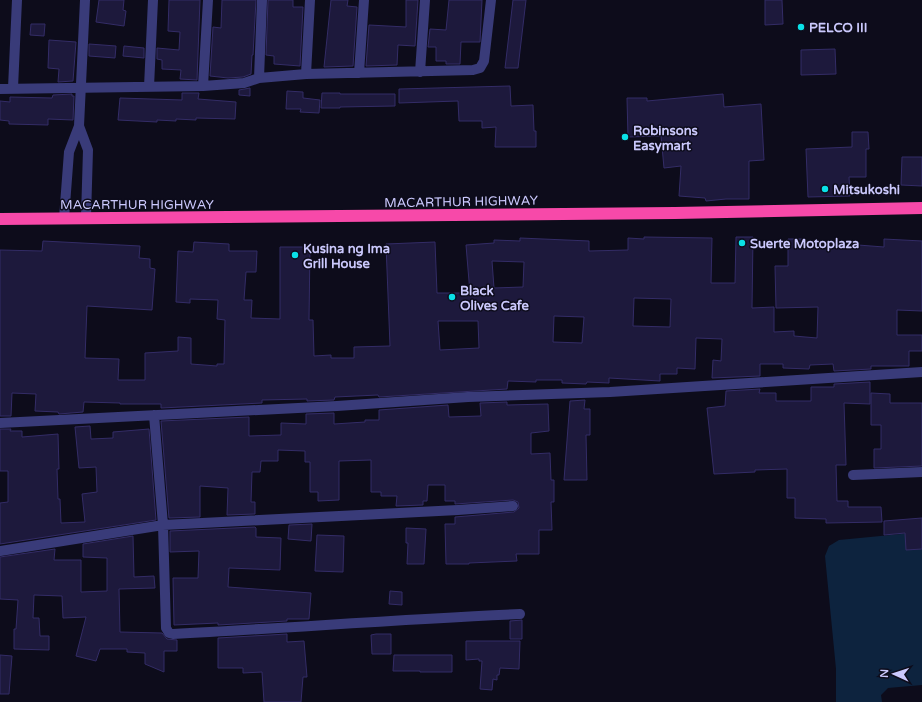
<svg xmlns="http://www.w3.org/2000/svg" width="922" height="702" font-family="'Varela Round',sans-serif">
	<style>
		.water { fill: #0d233e }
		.building { fill: #1d193c; stroke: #332c66; fill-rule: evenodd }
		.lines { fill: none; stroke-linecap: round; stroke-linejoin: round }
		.minor { stroke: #393b79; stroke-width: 10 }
		.highway { stroke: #f749a9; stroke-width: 12 }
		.poi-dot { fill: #0ae1e7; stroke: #0d0c1b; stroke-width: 1.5 }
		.labels { text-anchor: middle; stroke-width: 3; stroke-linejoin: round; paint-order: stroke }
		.poi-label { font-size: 13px; font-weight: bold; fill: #cbc9fd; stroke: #0d0c1b; text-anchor: start }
		.street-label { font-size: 13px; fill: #cbc9fd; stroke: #0d0c1b }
	</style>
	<rect width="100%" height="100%" fill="#0d0c1b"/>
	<path class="water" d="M922 532V685L888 688 881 695 882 702H836V669L825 556 829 546 839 540Z"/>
	<path class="building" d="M99 0H124L123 10 126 11 124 26 96 22Z
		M169 0H200L197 80 180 79 181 70 162 69V60L157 59V48L179 50 180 32 168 31Z
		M222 0H256L253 55H252L251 74 243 77 228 78 210 76 213 27 221 28Z
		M268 0H293V7H303L300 66 274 64V56L266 55Z
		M331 0H348L347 6 357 7 353 66 324 67Z
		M406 0H418L415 46 398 45 397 65 366 66 369 25 406 27Z
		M449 0H482L480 42H461L460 64H446V61H436V47H428L430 29 446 30Z
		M513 0H526L518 68H505Z
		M765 0H782L783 24 765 25Z
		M31 24H45L44 36 30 35Z
		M49 40 76 42 73 81 58 82 59 69 48 68Z
		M89 44 116 46 115 58 89 56Z
		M124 46 144 48V58L123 56Z
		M835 49 836 74 801 75V50Z
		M510 86 511 106 533 105 534 131H536V147H495L496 127 482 128V121H459L458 101 399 103V89Z
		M250 88V96L239 95V90Z
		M287 91 303 92V98L320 100 319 113 300 112 301 109H286Z
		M182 93H199L198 99 236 102 235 119 196 118V120L176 119V121L157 120V122L118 120 120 98 182 100Z
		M322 93H340V94H395V106L340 107V108H321Z
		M72 94V96H74L73 120 48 119V125L9 124V121L0 120V101L10 102V97L52 98 53 95Z
		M723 94 724 107 761 104 764 160 749 161V199H726L706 201 705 198 679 196 681 166 664 168 661 136 628 137 627 98H647V101Z
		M852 132H868L869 149H866V177H849L850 196 808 197 806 149 852 147Z
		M902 157H922V186L901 185Z
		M644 237 712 238 711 283H735L736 237H753L752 308 774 307V332L794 331V336L817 338 818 307 776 308 775 266H788V239H805V245L845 247V244L884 247V239L922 241V311L897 310V335H922V351H909V366H871V369L834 371 833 364 810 365 809 369 783 368V364H760V376L712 378 713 360 721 361 722 339 696 338 695 369 677 368V374H660V381L609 378V383L587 382 586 384 562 383V380H536V382L508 381 507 389 379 397 378 395 335 397 334 400 307 401V399L262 400V403L161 408V404H120V403L84 402 83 412 59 414 58 412 35 411 36 394 12 393 11 416H0V250L42 251 43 241 140 246 139 258 150 259V268L155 269 152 310 87 306 85 358 119 359 118 380H145V353L178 351V337L191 338V364L217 366V364H224L225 320 217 319 218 300 190 299V303L176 302 178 251 193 252 194 242 229 244V251H257L256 272H246L244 300H252L251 318 280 319V247H310L309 320H313L314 356 331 355V358H354V347L390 346 386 244 435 242 437 293H470L466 245 494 243V240L520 241V238L589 241V251L628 250V238L644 239ZM492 261 524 262 523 287 494 288ZM634 298 671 299 670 327 633 326ZM554 316 584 317 582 343 553 342ZM438 321H478L479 348 440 350Z
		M870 382V404L844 403 846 465H836L837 501H848V507H881L882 522 826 523V519L795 518V498H787V469L755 470V472L714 474 707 408 725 406 726 391 760 389 759 393H776V401H811V387H834V384Z
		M871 393 890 394V403H922V466L874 468V449H881V425H871Z
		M585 400 584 409H590V435H586L587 480H564L570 401Z
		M507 402V405L548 404 549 431 531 433V454L550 453 551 480H554V502H551L552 530H539V554H516L517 561 469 563V564H446L445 524H455V517L514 512 519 508 518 502 513 500 455 504V501H445V485H428L427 501H423V505L396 506 397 496H381V492H371V460L339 461V500L318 501V492H310V462H305V451L278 450V461H261L260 472H252L251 502H255V514L227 515 228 488 200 486V517L169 518 161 421 249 417V436L281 435V423L306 424V414L334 413V424L365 422V420H379V410L448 405 449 417 481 416 480 403Z
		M90 426 91 439 113 438V432L149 429 156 520 0 544V503L8 502V471H0V429H11L10 431H22V437L58 434 59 469H57L58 499H60L61 523 85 522 82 494 97 492 96 467 79 468 75 427Z
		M922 518V549L906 550 905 533 884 535V521Z
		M312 524 311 541 288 539 289 525Z
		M255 527 256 528V537L281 538 280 570 229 568 228 587 311 593 309 619H287V621L218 625V623L174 625 173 578H198L199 551 170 552V531Z
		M406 528 426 529 424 564H407L408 543H406Z
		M317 535 344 536 343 572 315 571Z
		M133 536 134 577 154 576 155 588 119 589 120 632 162 633 167 639 177 640V651H164V672L145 664V653L127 652V649H100L96 661 76 656 86 617 63 618 62 596 34 595 33 618H39L40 636H49V650L14 649V629H16L18 600 0 599V557L55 549 54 560H81V592L107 591V558L83 557V544Z
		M390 591 402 592V605L389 604Z
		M522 620V639H510V621Z
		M287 634V642L304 641 307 677H303L301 702H264L262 672 243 673V668H218V638Z
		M376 634H391V654H372L371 635Z
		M466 641H520L519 669 500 668 499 675H497V680L493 679 492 690 480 689 482 661H479V659L466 660Z
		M0 655 12 656 9 694H0Z
		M394 655H452V672H420V671H393Z"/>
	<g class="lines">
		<path class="minor" d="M420 72 425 0
			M359 73 364 0
			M306 74 310 0
			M259 78 262 0
			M203 86 208 0
			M149 87 153 0
			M13 88 17 0
			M0 89 203 86 244 83 259 78 306 74 473 70 480 68 484 61 491 0
			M79 126 88 150 86 217
			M64 218 69 152 79 126 85 0
			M154 415 163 525 166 628 169 633 173 634C289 628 404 619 520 614
			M0 423 337 406 468 397 610 392 922 372
			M853 475 922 472
			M0 551 163 525 458 510 513 506"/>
		<path class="highway" d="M0 219 675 213 922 208"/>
	</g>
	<g class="poi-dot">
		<circle cx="801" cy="27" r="4"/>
		<circle cx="625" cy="137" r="4"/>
		<circle cx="825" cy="189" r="4"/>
		<circle cx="742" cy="243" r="4"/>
		<circle cx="295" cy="255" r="4"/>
		<circle cx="452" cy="297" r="4"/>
	</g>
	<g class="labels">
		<g class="poi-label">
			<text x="809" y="32">PELCO III</text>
			<text x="633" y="135">Robinsons<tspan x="633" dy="15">Easymart</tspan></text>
			<text x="833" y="194">Mitsukoshi</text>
			<text x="750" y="248">Suerte Motoplaza</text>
			<text x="303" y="253">Kusina ng Ima<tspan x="303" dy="15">Grill House</tspan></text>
			<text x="460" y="295">Black<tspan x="460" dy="15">Olives Cafe</tspan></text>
		</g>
		<g class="street-label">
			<text transform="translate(461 201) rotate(-1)" y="5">MACARTHUR HIGHWAY</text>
			<text x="137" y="209">MACARTHUR HIGHWAY</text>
		</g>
	</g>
	<g transform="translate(894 674) rotate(273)" stroke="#0d0c1b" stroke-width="3" paint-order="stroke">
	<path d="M0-3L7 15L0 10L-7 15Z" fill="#cbc9fd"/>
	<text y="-6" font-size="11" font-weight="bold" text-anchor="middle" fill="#cbc9fd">N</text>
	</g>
</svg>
